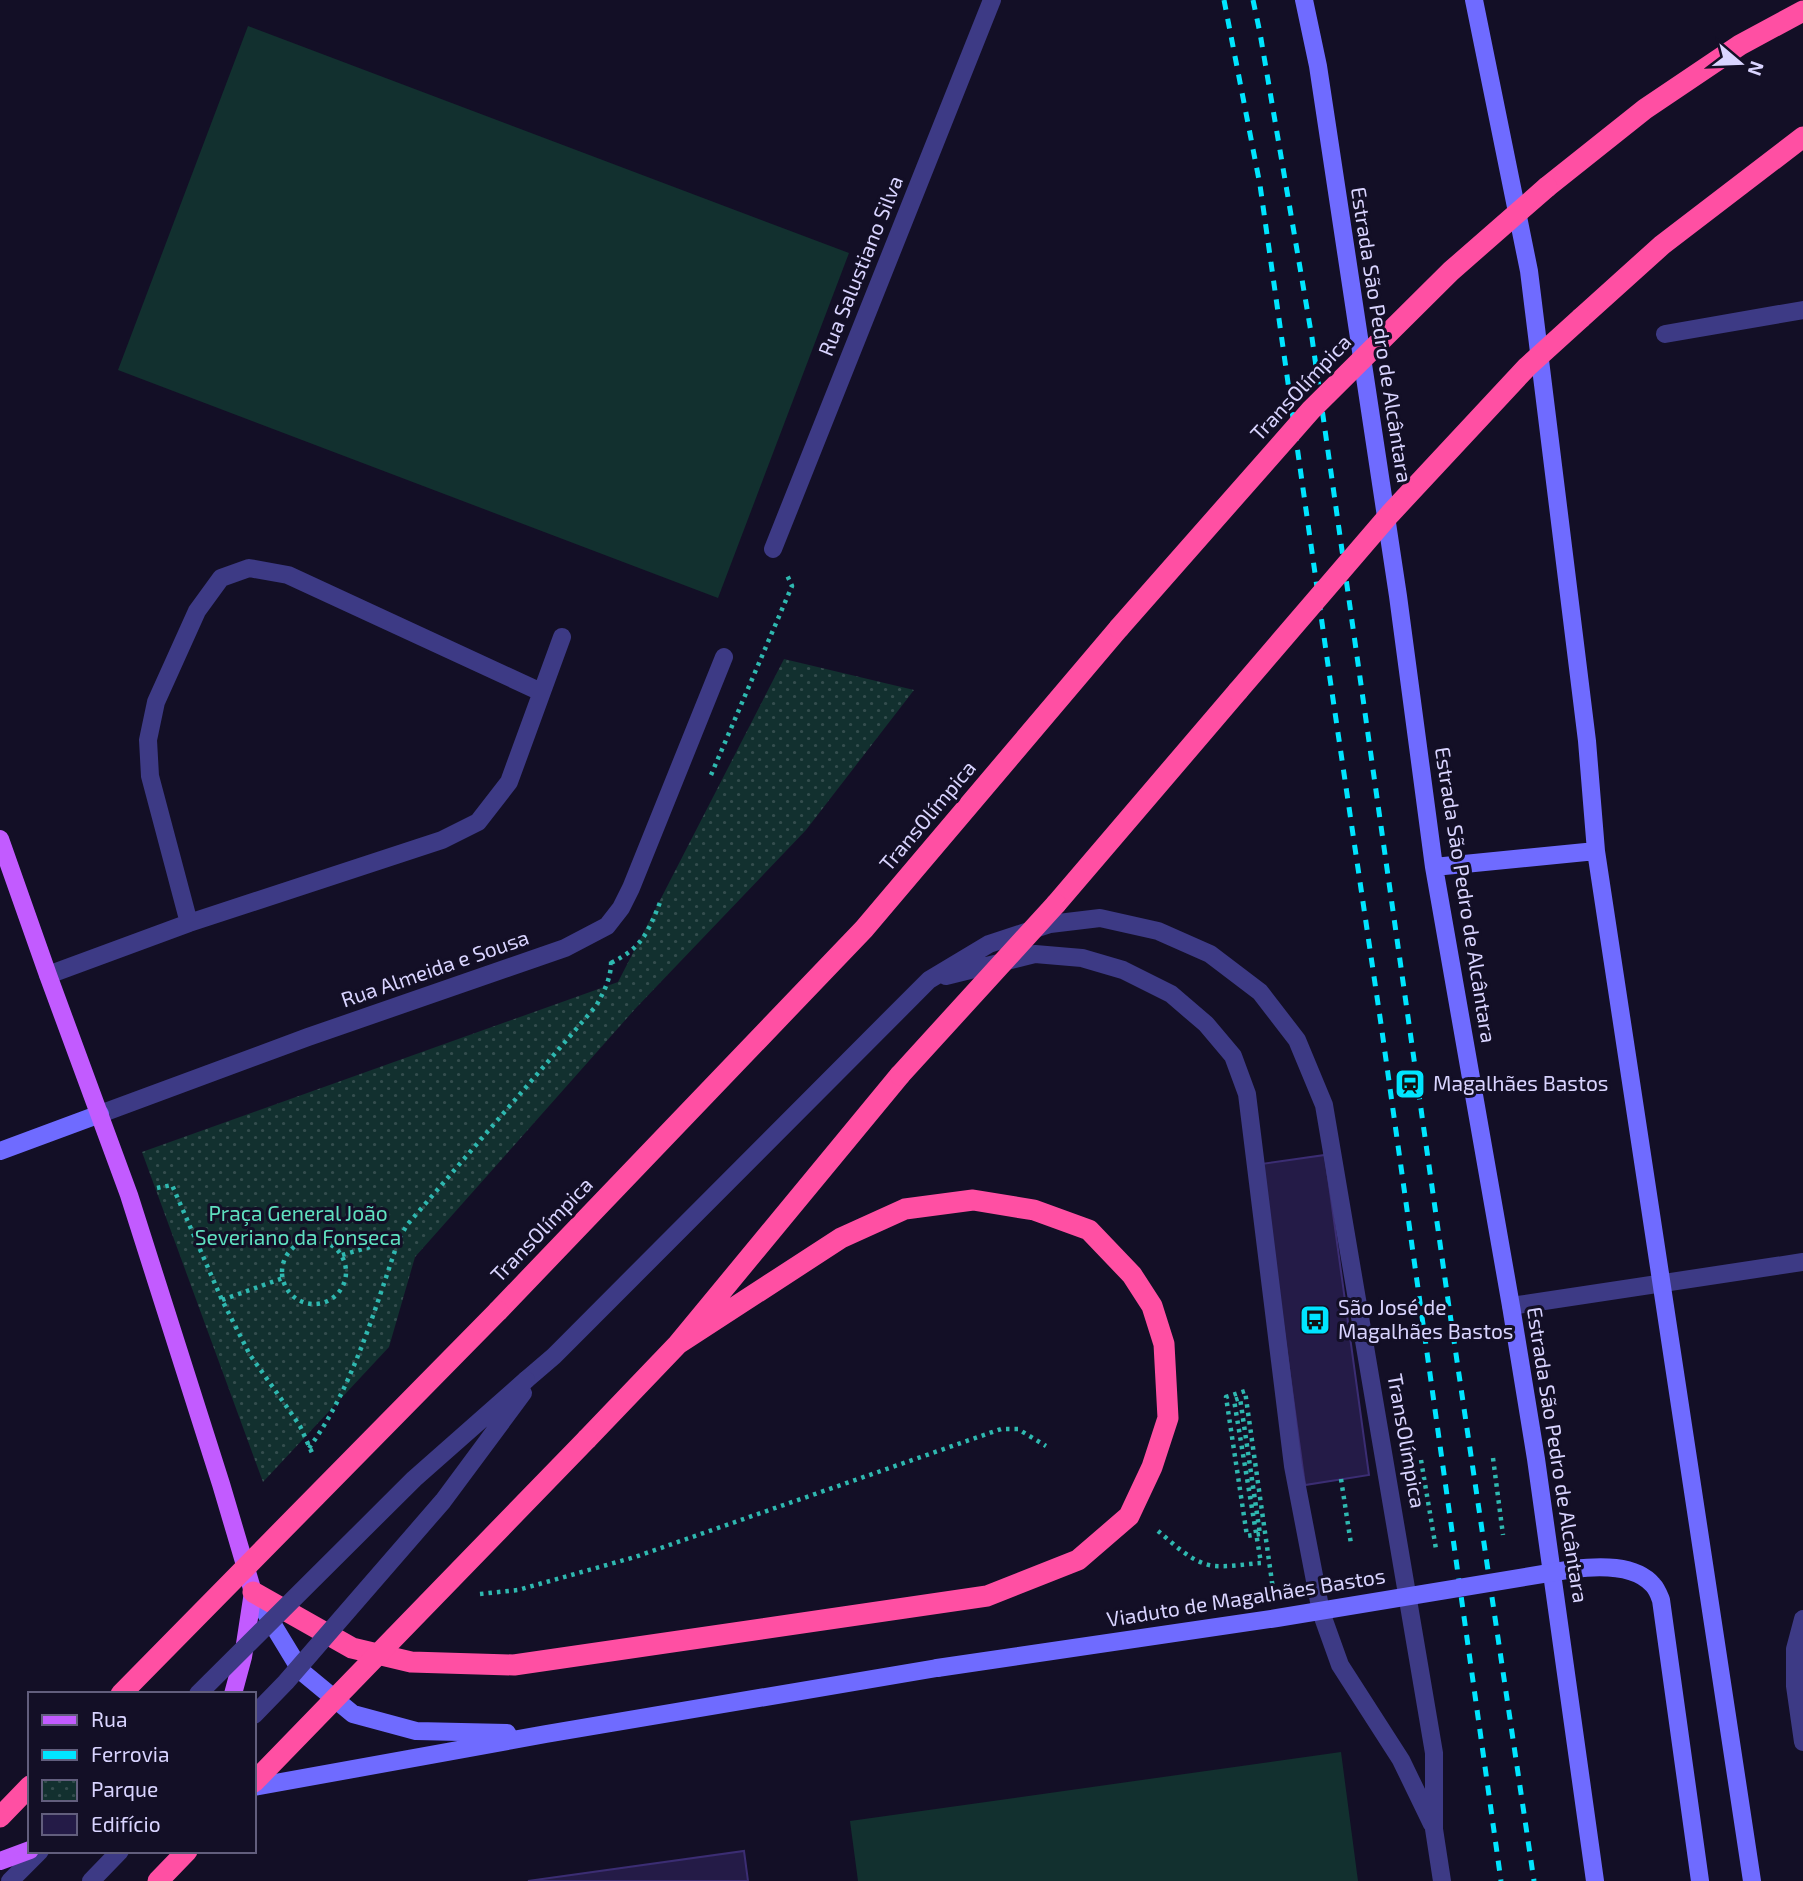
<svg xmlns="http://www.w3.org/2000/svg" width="1803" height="1881" font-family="'Exo 2',sans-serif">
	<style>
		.grass { fill: #12302f }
		.park { fill: url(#park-dots) }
		.building { fill: #241b47; stroke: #3b2d73; stroke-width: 2 }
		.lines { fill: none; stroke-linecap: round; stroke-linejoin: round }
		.path { stroke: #2fb8b0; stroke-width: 4.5; stroke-dasharray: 3.5 5; stroke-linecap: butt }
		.lane { stroke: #3d3a85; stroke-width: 18 }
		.street { stroke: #3d3a85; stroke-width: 18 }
		.secondary { stroke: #6f6bff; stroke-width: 18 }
		.primary { stroke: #c25bff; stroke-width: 18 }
		.highway { stroke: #ff4fa3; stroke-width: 21 }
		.rail { stroke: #00e5ff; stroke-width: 5; stroke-dasharray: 10 9; stroke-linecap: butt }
		.path-bridge { stroke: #2fb8b0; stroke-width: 4.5; stroke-dasharray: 3.5 5; stroke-linecap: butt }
		.lane-bridge { stroke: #3d3a85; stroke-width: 18 }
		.secondary-bridge { stroke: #6f6bff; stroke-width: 18 }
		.highway-bridge { stroke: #ff4fa3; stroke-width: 21 }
		.labels { text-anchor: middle; stroke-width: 6; stroke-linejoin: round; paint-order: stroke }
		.street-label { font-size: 21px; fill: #d9d4ff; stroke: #130f26 }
		.poi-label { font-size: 21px; fill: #d9d4ff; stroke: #130f26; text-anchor: start }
		.park-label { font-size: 21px; fill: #5fe0c0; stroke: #130f26 }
	</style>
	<defs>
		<pattern id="park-dots" width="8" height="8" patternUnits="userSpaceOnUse" patternTransform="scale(1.75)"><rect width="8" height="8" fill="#12302f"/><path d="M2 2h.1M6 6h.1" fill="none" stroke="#344d4e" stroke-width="1.8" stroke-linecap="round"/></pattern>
	</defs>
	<rect width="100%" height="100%" fill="#130f26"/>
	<path class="grass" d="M248 26 849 253 718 598 118 370Z
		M1341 1752 1358 1881H858L850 1821Z"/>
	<path class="park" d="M784 659 914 690 806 830 635 1009 415 1257 389 1347 263 1482 142 1152 618 982Z"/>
	<path class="building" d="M1325 1155 1369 1475 1305 1485 1261 1164Z
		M744 1851 748 1881H528Z"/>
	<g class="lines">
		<path class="path" d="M711 775 792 586 787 575
			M611 963C643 947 648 932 661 900
			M157 1188 172 1185 222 1300 250 1355 289 1410 300 1426 313 1455
			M282 1272a32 32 0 1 1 64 0a32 32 0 1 1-64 0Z
			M342 1255 398 1239
			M222 1300 283 1278
			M309 1448C353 1388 375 1308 399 1239L407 1225 596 1006C605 990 612 976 611 958
			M1493 1458 1503 1535
			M1421 1460 1436 1549
			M1341 1479 1351 1544
			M1158 1531C1174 1544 1193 1564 1215 1566 1230 1567 1246 1564 1261 1563L1234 1400 1240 1398 1260 1534
			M480 1594 518 1590 635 1557 1001 1429H1018L1046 1446"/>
		<path class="lane" d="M1665 334 1803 310
			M946 976 1035 954 1082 958 1123 970 1171 994 1206 1024 1233 1056 1247 1094 1293 1466 1321 1612 1340 1665 1401 1760 1432 1824
			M1511 1306 1803 1262
			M526 1380 554 1356 929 980 989 944 1050 924 1100 918 1158 931 1210 954 1260 992 1297 1040 1324 1105 1434 1753V1829L1442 1881
			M1803 1619 1795 1649V1686L1803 1742
			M10 1881 40 1851
			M91 1881 120 1851"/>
		<path class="street" d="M773 549 992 0
			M189 923 150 776 148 740 156 702 197 611 221 578 249 568 288 575 541 692
			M48 975 189 923 442 840 478 822 509 782 562 637
			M100 1114 308 1037 565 948 607 926 621 908 631 888 724 657"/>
		<path class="secondary" d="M1304 0 1318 66 1398 596 1434 867 1511 1306 1536 1459 1595 1881
			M1474 0 1529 271 1587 741 1596 851 1752 1881
			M1434 867 1596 851
			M0 1151 100 1114
			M253 1592 301 1671 353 1714 416 1731 507 1733
			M254 1787 546 1734 937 1668"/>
		<path class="primary" d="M0 839 48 975 129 1195 221 1484 253 1592 243 1657 233 1694
			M0 1861 30 1850"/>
		<path class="highway" d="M1547 187 1645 109 1740 45 1803 11
			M1581 318 1662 245 1803 137
			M1056 904 1238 691
			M498 1311 864 929 1119 628
			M587 1439 678 1344 900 1075
			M253 1592 352 1648 411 1662 514 1665 987 1596 1078 1560 1129 1516 1152 1467 1168 1418 1164 1344 1152 1306 1132 1275 1089 1230 1034 1210 973 1200 905 1209 841 1238 678 1344
			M0 1817 30 1786
			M158 1881 187 1851"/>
		<path class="rail" d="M1224 0 1260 185 1329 672 1381 1024 1501 1881
			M1253 0 1260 33 1312 338 1449 1307 1534 1881"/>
		<path class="path-bridge" d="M1260 1534 1247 1536 1226 1397 1245 1391 1273 1589"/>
		<path class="lane-bridge" d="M198 1694 414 1479 526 1380
			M254 1715 286 1682 443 1501 523 1393"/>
		<path class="secondary-bridge" d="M937 1668 1277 1618 1573 1569C1598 1566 1635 1564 1653 1585 1657 1589 1659 1595 1661 1600L1700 1881"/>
		<path class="highway-bridge" d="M1119 628 1311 410 1451 271 1547 187
			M1238 691 1390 514 1527 367 1581 318
			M900 1075 1056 904
			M121 1694 498 1311
			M254 1782 587 1439"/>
	</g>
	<defs>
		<g id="station-square" transform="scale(1.575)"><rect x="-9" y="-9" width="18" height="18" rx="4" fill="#00e5ff" stroke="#130f26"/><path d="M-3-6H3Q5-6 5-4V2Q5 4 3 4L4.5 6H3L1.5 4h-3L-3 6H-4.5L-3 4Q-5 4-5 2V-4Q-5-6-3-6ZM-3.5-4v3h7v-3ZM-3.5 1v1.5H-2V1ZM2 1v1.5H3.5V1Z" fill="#111"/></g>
		<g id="bus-square" transform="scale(1.575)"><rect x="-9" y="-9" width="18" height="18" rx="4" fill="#00e5ff" stroke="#130f26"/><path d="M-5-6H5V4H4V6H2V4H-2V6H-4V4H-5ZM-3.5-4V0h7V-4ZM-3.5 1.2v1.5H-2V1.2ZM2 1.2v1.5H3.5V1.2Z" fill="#111"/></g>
	</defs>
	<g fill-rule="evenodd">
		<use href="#station-square" x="1410" y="1084"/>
		<use href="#bus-square" x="1315" y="1320"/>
	</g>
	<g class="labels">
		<g class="street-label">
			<text transform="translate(861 266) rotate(-68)" y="7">Rua Salustiano Silva</text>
			<text transform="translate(1381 335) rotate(81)" y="7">Estrada São Pedro de Alcântara</text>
			<text transform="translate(1301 388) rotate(-47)" y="7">TransOlímpica</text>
			<text transform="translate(928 816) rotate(-50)" y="7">TransOlímpica</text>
			<text transform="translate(1465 895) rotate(81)" y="7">Estrada São Pedro de Alcântara</text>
			<text transform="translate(435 969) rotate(-19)" y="7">Rua Almeida e Sousa</text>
			<text transform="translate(542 1230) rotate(-46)" y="7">TransOlímpica</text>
			<text transform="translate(1406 1441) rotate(80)" y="7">TransOlímpica</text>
			<text transform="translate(1557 1455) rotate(81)" y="7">Estrada São Pedro de Alcântara</text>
			<text transform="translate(1246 1598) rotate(-9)" y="7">Viaduto de Magalhães Bastos</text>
		</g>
		<g class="poi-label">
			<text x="1433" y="1091">Magalhães Bastos</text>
			<text x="1338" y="1315">São José de<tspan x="1338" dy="24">Magalhães Bastos</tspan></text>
		</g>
		<g class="park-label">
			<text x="298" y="1221">Praça General João<tspan x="298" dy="24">Severiano da Fonseca</tspan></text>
		</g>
	</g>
	<rect x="28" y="1692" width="228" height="161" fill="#130f26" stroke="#625e7d" stroke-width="2"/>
	<rect x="42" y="1715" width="35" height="10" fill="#c25bff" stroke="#625e7d" stroke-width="2"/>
	<text x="91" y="1727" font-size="21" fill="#d9d4ff">Rua</text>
	<rect x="42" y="1750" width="35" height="10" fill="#00e5ff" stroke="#625e7d" stroke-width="2"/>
	<text x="91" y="1762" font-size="21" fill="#d9d4ff">Ferrovia</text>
	<rect x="42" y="1780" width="35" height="21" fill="url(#park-dots)" stroke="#625e7d" stroke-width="2"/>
	<text x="91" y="1797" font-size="21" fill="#d9d4ff">Parque</text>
	<rect x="42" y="1814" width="35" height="21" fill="#241b47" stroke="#625e7d" stroke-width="2"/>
	<text x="91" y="1832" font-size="21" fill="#d9d4ff">Edifício</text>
	<g transform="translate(1740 63) rotate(109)" stroke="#130f26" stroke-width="5" paint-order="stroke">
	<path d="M0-5L12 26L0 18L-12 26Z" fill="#d9d4ff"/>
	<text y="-10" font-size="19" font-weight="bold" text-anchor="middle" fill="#d9d4ff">N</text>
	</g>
</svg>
